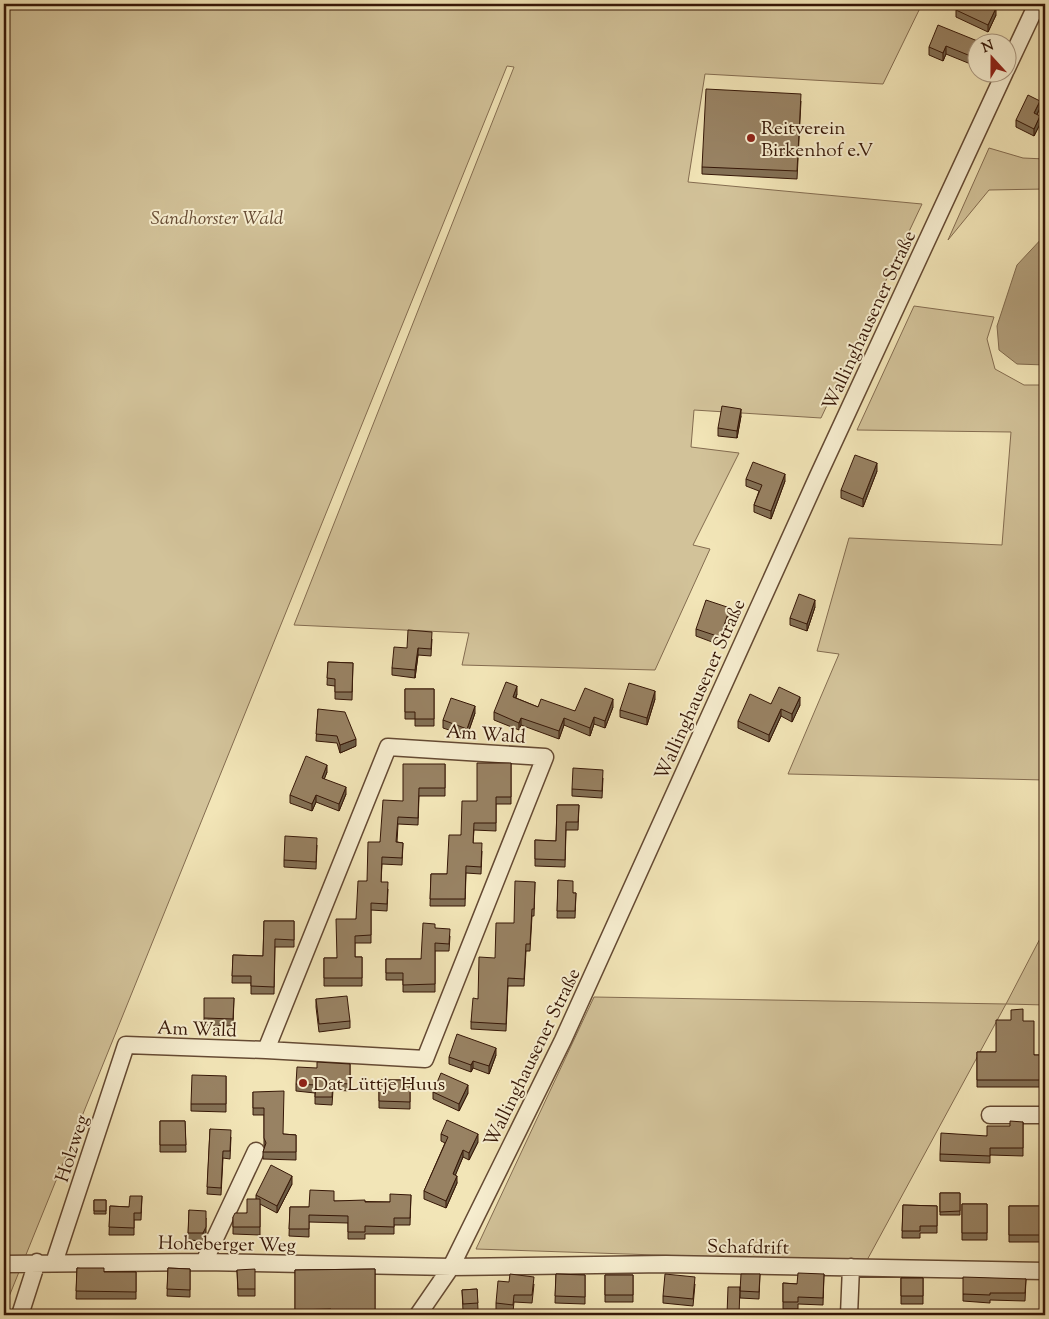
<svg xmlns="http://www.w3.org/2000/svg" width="1049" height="1319" font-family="'Sorts Mill Goudy',serif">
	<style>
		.green { fill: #d2c299; stroke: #846c50 }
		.water { fill: #b29f7b; stroke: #80694d }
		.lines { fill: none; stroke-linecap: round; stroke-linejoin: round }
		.minor-casing { stroke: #654a33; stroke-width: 19 }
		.minor { stroke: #f7eed0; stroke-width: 16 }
		.wall { fill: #837055; stroke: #361707 }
		.shaded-wall { fill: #6a5b45; stroke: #361707 }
		.building { fill: #988263; stroke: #361707 }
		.poi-dot { fill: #8f2418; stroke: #f7eed0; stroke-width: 2 }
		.labels { text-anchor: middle; stroke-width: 4; stroke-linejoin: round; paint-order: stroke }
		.poi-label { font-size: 19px; fill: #361707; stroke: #f7eed0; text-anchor: start }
		.park-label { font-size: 19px; font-style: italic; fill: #654a33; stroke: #f7eed0 }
		.street-label { font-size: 19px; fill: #361707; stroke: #f7eed0 }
	</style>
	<rect width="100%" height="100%" fill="#f2e5b7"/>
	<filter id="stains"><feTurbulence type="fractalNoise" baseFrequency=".004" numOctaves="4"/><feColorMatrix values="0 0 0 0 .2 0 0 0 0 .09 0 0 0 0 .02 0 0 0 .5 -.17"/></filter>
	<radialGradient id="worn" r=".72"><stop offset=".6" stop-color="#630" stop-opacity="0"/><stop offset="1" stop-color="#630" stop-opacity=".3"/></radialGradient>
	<path class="green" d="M4 4H922L883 84 705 74 688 182 922 204 821 418 694 410 691 447 739 453 693 545 710 549 655 670 462 665 469 633 294 625 514 67 507 66 4 1309Z
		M989 148 1023 158 1045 159V189L989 190 948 240Z
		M914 306 994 317 987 339 995 369 1024 385H1045V780L788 774 839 654 817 651 849 538 1002 545 1011 432 857 430Z
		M1045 929V1005L1006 1004 866 1262 476 1249 594 997 1006 1004Z"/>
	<path class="water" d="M1045 235V365L1017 364 999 350 997 326 1017 265Z"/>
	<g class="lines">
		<g class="minor-casing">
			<path id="minor" d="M1006 70 1037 4
				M990 1115H1045
				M204 1262 256 1151
				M54 1263 126 1045 266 1050 425 1059 545 757 388 747 266 1050
				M4 1264 204 1262 451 1267 666 1264 1045 1271
				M20 1315 37 1262
				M418 1315 451 1267 563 1040 818 476 1005 72
				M849 1315 851 1267"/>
		</g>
		<use href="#minor" class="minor"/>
	</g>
	<path class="wall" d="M956 10 996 15 988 32 956 17Z
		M980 42 973 65 946 54 943 61 929 55V47Z
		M801 101 797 179 702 174V167Z
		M1040 108 1037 115 1040 124 1034 136 1016 127V120Z
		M741 416 737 438 718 436V428Z
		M877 471 863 507 841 498V490Z
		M746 479 785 481 771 519 754 512V505L759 491 746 486Z
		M815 607 807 631 790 625V618Z
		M730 615 720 645 696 636V629Z
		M432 639 431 656 418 655 415 678 392 675V668L407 648Z
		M328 662 353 663 352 700 335 699V686L327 685Z
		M405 689H434V726H415V719H405Z
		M517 694 516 698 538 707 575 711 613 707 605 728 594 724 590 736 564 725 559 739 521 725 519 730 494 720V712Z
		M655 699 647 725 620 717V710Z
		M771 704 800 705 792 722 781 716 769 742 738 728V721Z
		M318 709 356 746 340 753 337 743 316 741Z
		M475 713 467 736 443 728V720Z
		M511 763V804H496V831L474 830 473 843 482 851 481 874 466 873 465 906H430L431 874H447L461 835 477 801Z
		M445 764V796H419L418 825 398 824 397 842 403 843 402 865 382 864 381 882 388 889 387 911 371 910V943H355V957H362V986H324V958H337L356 919 367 881 380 842 403 801Z
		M327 772 324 779 346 794 339 811 316 802 312 811 290 803V795Z
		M603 778 602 798 572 796V789Z
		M557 805H579L578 830H566L565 867 535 866V840L556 841Z
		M317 845 316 869 284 867V860Z
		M558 880 573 893H576L575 918H557Z
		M535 882 534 916H532L530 951H526L524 986H508L506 1031 471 1029V1022L478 999Z
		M264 921H294V947H275L274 994H251V983H232L233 955 263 956Z
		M435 928 450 936 449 951H435V992H403V980H386V959H421Z
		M234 998 233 1026 204 1025V1018Z
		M316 999 350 1021V1028L319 1032 316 1007Z
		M1023 1021 1034 1055H1042V1087H977V1052H996Z
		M496 1055 489 1074 473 1068 471 1072 449 1064V1057Z
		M350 1064V1091L333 1090 332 1105 315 1104V1093L296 1091V1084L317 1068Z
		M226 1076V1112L191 1111V1104Z
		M379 1080H410V1109L379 1108Z
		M253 1092 283 1134 296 1135V1160L263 1159V1152L265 1147 264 1145V1115H253Z
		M433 1092 468 1093 459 1111 433 1099Z
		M160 1121H185L186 1152H160Z
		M1023 1122V1156L990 1155V1163L940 1161V1154Z
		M210 1129 231 1137 230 1159 223 1158 221 1195 207 1194Z
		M441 1134 478 1142 469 1160 463 1157 455 1175 457 1183 446 1208 424 1199V1191L445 1143 441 1141Z
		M292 1184 277 1213 260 1204V1235L233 1234V1217L247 1213 256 1199V1195Z
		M940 1193H960V1215H940Z
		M411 1195 410 1225H394V1234H365V1239H348V1223L309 1222V1237L289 1236 290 1207H309L334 1201 390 1202Z
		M142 1196 141 1220H134V1235H109L110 1206 129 1207Z
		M94 1200H106V1214H94Z
		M962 1204H987V1240H962Z
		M903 1205 937 1206V1233H920V1238H902Z
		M1009 1206H1045V1242H1009Z
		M189 1210 206 1234 203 1241 188 1240Z
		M77 1268 104 1272H136V1299H76Z
		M168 1268 190 1269V1297L167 1296Z
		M375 1269V1315H295V1270Z
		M237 1270 255 1289V1296H238Z
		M556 1274 585 1275V1304L555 1303Z
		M760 1274 759 1299 740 1298V1287Z
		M824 1274 823 1305 798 1304V1309H783V1283L797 1284Z
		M605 1275H633V1302H605Z
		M901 1278H923V1304H901Z
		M1026 1279 1025 1301 990 1300V1303L963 1301V1294Z
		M534 1284 532 1303 514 1302 513 1312 496 1311V1303Z
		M695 1284 693 1306 663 1303V1296Z
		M477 1289 478 1310 463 1311 462 1290Z"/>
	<path class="shaded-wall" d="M996 8V15L988 32V25Z
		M946 46V54L943 61V53Z
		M976 49V56L973 65V57Z
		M1040 101V108L1034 120V113Z
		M1040 116V124L1034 136V129Z
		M741 409V416L737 438V431Z
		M877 463V471L863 507V499Z
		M785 474V481L771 519V511Z
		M815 600V607L807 631V624Z
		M730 608V615L720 645V637Z
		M418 648V655L415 678V670Z
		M517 686V694L513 704V697Z
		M655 691V699L647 725V718Z
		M800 697V705L792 722V714Z
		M613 699V707L605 728V721Z
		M475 706V713L467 736V729Z
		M781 709V716L769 742V735Z
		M594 717V724L590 736V728Z
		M521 718V725L519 730V723Z
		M564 718V725L559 739V731Z
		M356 739V746L340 753V745Z
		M327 765V772L322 785V778Z
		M346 787V794L339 811V804Z
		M316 795V802L312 811V804Z
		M496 1048V1055L489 1074V1066Z
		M473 1061V1068L471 1072V1065Z
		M468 1085V1093L459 1111V1104Z
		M478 1134V1142L469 1160V1153Z
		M463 1150V1157L453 1181V1174Z
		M292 1176V1184L277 1213V1206Z
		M457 1176V1183L446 1208V1201Z
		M206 1218V1234L203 1241V1233Z"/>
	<path class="building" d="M959 4H988L996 8 988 25 956 10Z
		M938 25 980 42H976V49L973 57 946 46 943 53 929 47Z
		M706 89 801 94 797 171 702 167Z
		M1028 95 1040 101 1034 113 1040 116 1034 129 1016 120Z
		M722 406 741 409 737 431 718 428Z
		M855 455 877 463 863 499 841 490Z
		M753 462 785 474 771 511 754 505 762 485 746 479Z
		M799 594 815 600 807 624 790 618Z
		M706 600 730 608 720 637 696 629Z
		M408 630 432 632 431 649 418 648 415 670 392 668 394 647 407 648Z
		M328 662 353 663 352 692H335V679L327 678Z
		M506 682 517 686 513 697 538 707 541 699 575 711 585 688 613 699 605 721 594 717 590 728 564 718 559 731 521 718 519 723 494 712Z
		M629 683 655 691 647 718 620 710Z
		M779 687 800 697 792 714 781 709 769 735 738 721 750 694 771 704Z
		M405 689H434V719H415V712H405Z
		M451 698 475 706 467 729 443 720Z
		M318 709 345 712 356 739 340 745 337 736 316 734Z
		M306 756 327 765 322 778 346 787 339 804 316 795 312 804 290 795Z
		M477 763H511V797H496V823H474L473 843H482L481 867 466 866 465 899H430L431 874H447L449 835H461L462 801H477Z
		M403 764H445V788H419L418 818 398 817 396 842 403 843 402 858 382 857 381 882H388L387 904 371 903V935L355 936V957H362V978H324V958H337L336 919H356L358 881H367L368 842H380L383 800 403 801Z
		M573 768 603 770 602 791 572 789Z
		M557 805H579L578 822H566L565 860 535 859V840L556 841Z
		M285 836 317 838 316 862 284 860Z
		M558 880 573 881V893H576L575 911H557Z
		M515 881 535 882 534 909H532L530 944H526L524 979 508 978 506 1024 471 1022 473 998 478 999 479 957 495 958 496 923H514Z
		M264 921H294V940L275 939 274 987 251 986V976H232L233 955 263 956Z
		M423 923 435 924V928L450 929 449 944 435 943V984L403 985V973H386V959H421Z
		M347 996 350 1021 319 1024 316 999Z
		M204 998H234L233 1019 204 1018Z
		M1023 1009V1021H1034V1055H1042V1080H977V1052H996V1020H1011V1010Z
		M457 1034 496 1048 489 1066 473 1061 471 1065 449 1057Z
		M317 1062 350 1064V1084L333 1083 332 1097H315L316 1085 296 1084 297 1067 317 1068Z
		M441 1073 468 1085 459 1104 433 1092Z
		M192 1075 226 1076V1104H191Z
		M379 1080H410V1102L379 1101Z
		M284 1091 283 1134 296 1135V1152H263L266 1143 264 1138V1108H253V1092Z
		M447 1120 478 1134 469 1153 463 1150 453 1174 457 1176 446 1201 424 1191 448 1137 441 1134Z
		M160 1121H185L186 1145H160Z
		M1010 1121 1023 1122V1148H990V1156L940 1154 941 1133 987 1136V1126H1010Z
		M210 1129 231 1130 230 1151H223L221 1188 207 1187Z
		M271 1165 292 1176 277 1206 256 1195Z
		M310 1190 334 1191V1201L365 1200V1202H390V1194L411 1195 410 1218H394V1227L365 1226V1232H348V1216L309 1215V1229H289L290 1207H309Z
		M940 1193H960V1211L940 1212Z
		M130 1196H142L141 1213H134V1228L109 1227 110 1206 129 1207Z
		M247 1199H260V1227H233V1217L235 1213H247Z
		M94 1200H106V1211H94Z
		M962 1204H987V1233H962Z
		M903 1205 937 1206V1226H920V1231H902Z
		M1009 1206H1045V1235H1009Z
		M189 1210 206 1211V1227L203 1233H188Z
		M77 1268H104V1272H136V1292L76 1291Z
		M168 1268 190 1269V1290L167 1289Z
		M255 1269V1289H238L237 1270Z
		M375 1269V1312H352V1315H331V1309L295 1310V1270Z
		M798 1273 824 1274 823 1298 798 1297V1302H783V1283L797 1284Z
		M510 1274 534 1277 532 1295H514L513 1305 496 1303 498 1281 509 1282Z
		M556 1274 585 1275V1297L555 1296Z
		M665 1274 695 1277 693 1299 663 1296Z
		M741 1274H760L759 1292 740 1291Z
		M605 1275H633V1295H605Z
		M963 1277 1026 1279 1025 1293H990V1295L963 1294Z
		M901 1278H923V1296H901Z
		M728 1287H740L739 1315H727Z
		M477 1289 478 1303 463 1304 462 1290Z"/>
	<g class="poi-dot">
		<circle cx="751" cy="138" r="5"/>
		<circle cx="303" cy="1083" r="5"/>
	</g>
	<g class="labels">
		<g class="poi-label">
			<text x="761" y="134">Reitverein<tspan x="761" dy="22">Birkenhof e.V</tspan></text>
			<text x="313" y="1090">Dat Lüttje Huus</text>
		</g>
		<g class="park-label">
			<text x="217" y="224">Sandhorster Wald</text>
		</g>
		<g class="street-label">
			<text transform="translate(868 320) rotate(-65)" y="7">Wallinghausener Straße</text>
			<text transform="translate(699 689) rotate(-66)" y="7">Wallinghausener Straße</text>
			<text transform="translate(486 733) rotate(4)" y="7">Am Wald</text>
			<text transform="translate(197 1028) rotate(2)" y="7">Am Wald</text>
			<text transform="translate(531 1057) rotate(-64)" y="7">Wallinghausener Straße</text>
			<text transform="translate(71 1148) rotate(-72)" y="7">Holzweg</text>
			<text transform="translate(227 1243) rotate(1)" y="7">Hoheberger Weg</text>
			<text transform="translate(748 1246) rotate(1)" y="7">Schafdrift</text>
		</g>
	</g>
	<rect width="1049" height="1319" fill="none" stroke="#f2e5b7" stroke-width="20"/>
	<rect x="5" y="5" width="1039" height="1309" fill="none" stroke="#361707" stroke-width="2.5"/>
	<rect x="10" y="10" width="1029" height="1299" fill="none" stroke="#361707"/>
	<g transform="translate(992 58) rotate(339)"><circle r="24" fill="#f7eed0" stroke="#aa9880"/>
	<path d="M0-4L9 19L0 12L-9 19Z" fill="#8f2418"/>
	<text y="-8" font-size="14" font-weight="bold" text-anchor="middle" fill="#361707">N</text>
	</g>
	<rect width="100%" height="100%" filter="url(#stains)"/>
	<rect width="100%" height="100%" fill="url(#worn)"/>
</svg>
